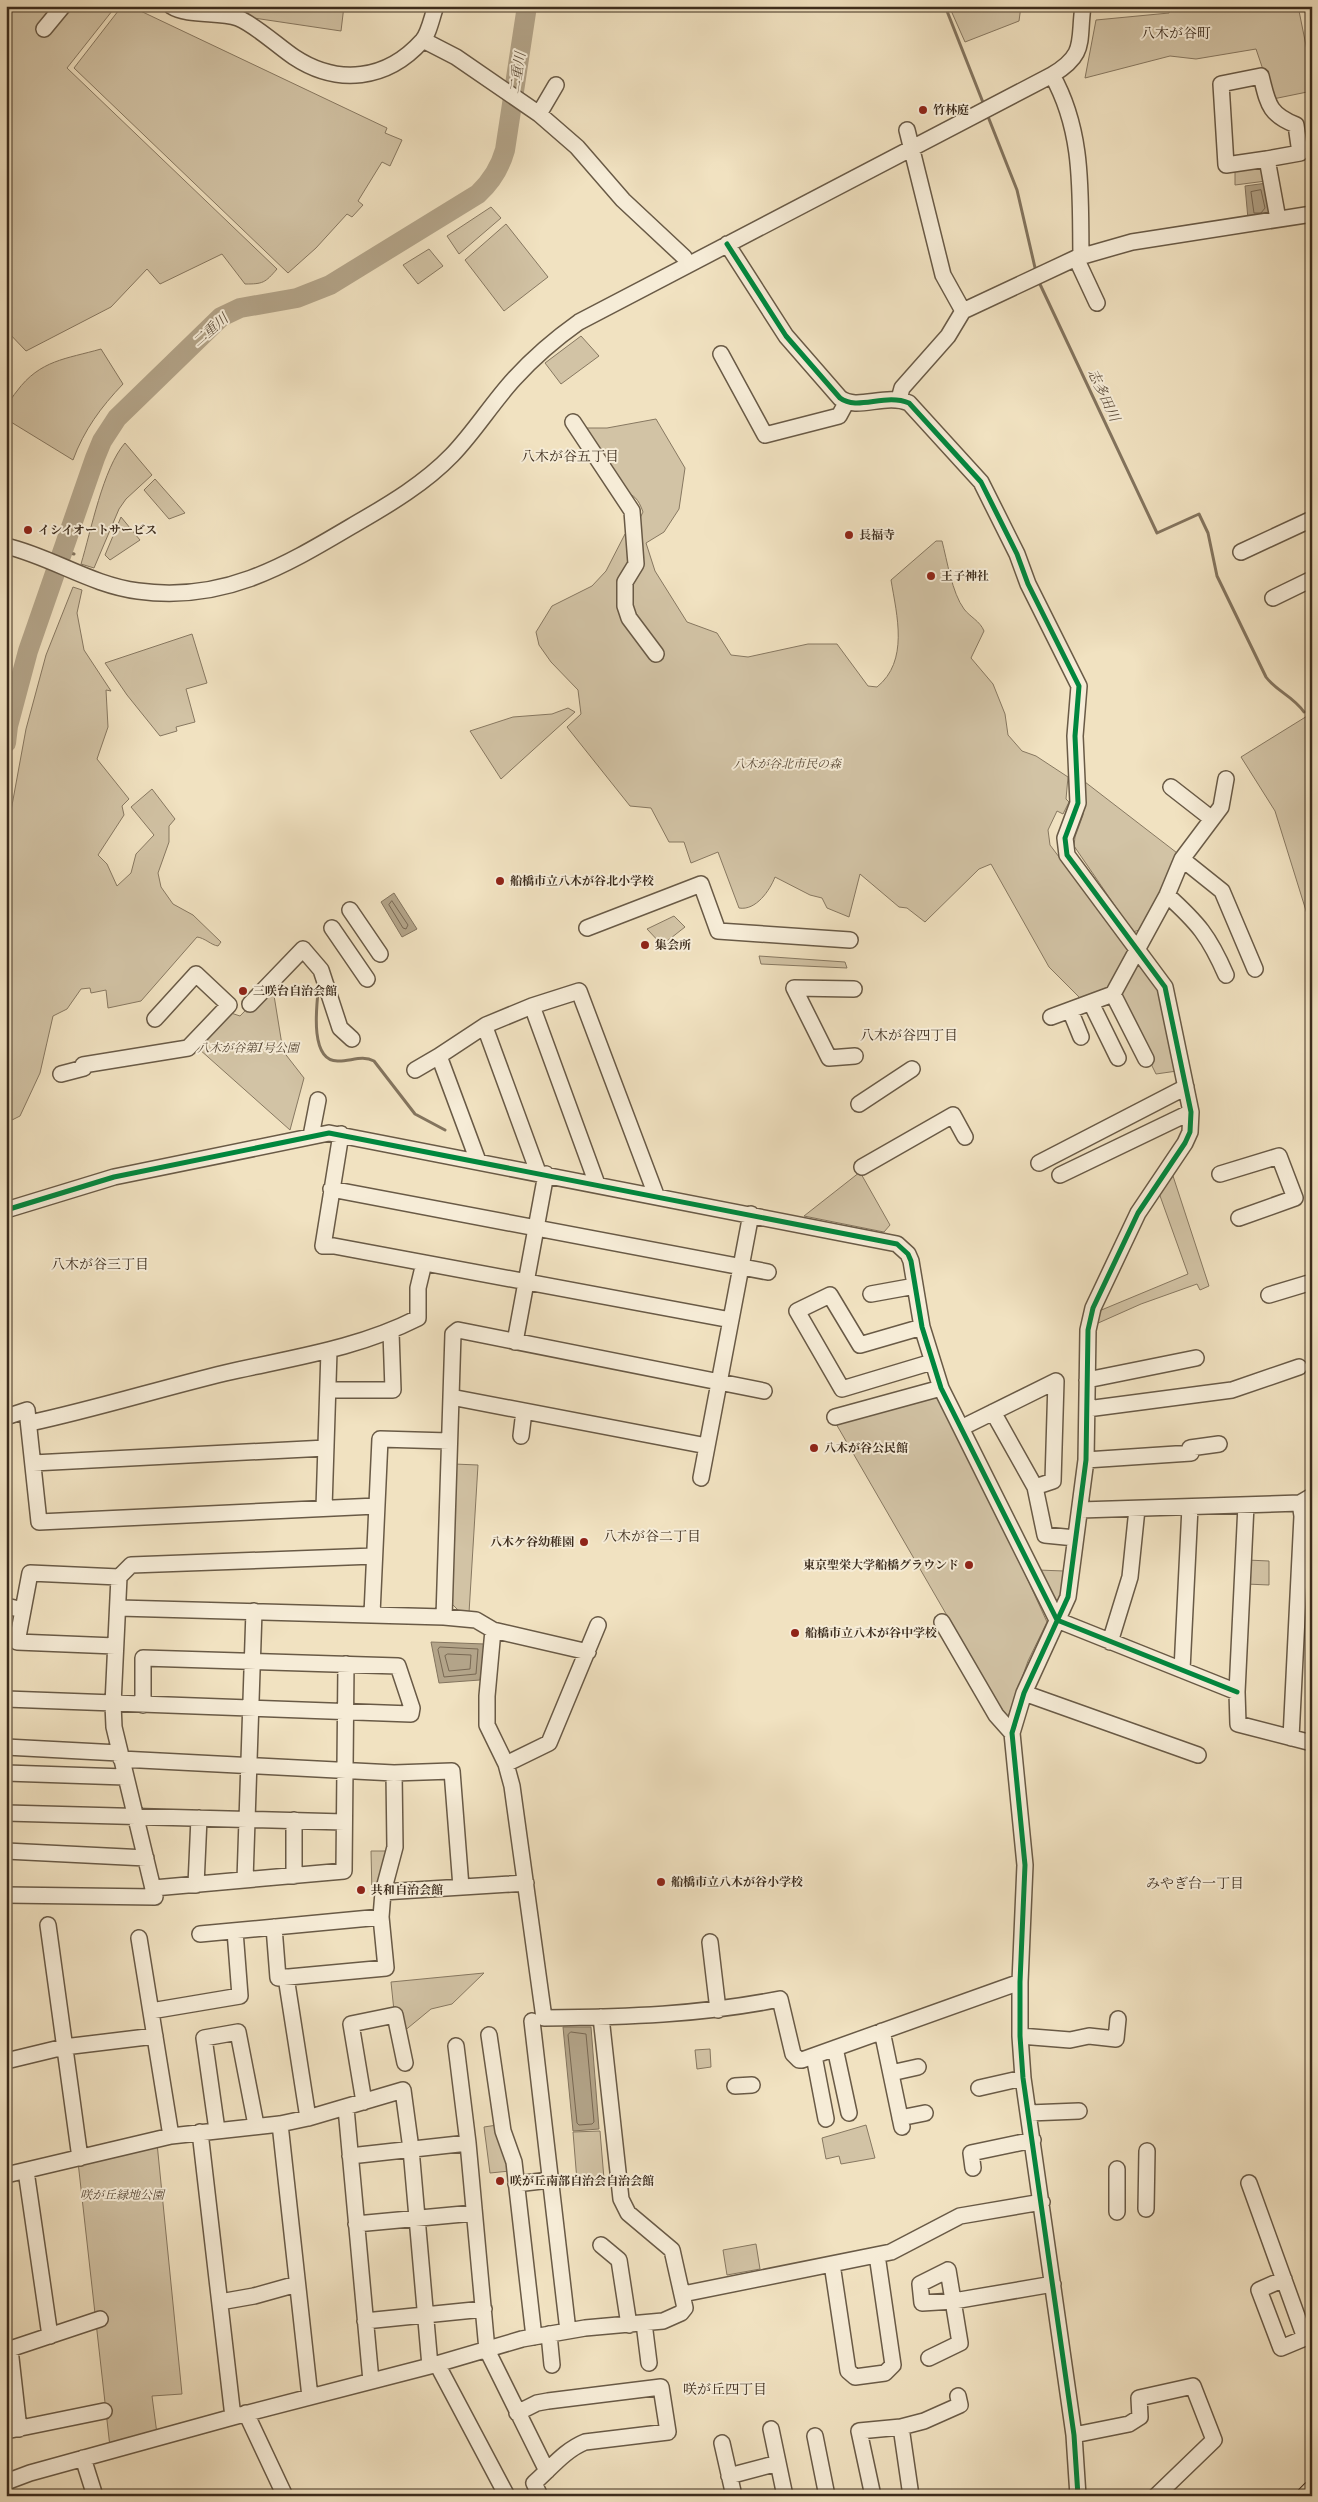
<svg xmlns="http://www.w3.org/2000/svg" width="1318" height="2502" font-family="'Libre Caslon Text','Noto Serif JP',serif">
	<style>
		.green { fill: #d2c3a5; stroke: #877861 }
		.water { fill: #b3a489; stroke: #83745e }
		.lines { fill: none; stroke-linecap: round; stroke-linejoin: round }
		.shore { stroke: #786853; stroke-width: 1 }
		.stream { stroke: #83745e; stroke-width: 3 }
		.river { stroke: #b3a489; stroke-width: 20 }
		.minor-casing { stroke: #695a46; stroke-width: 18 }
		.major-casing { stroke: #3c2c1d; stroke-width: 22 }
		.minor { stroke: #f6ecd7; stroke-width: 15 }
		.major { stroke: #f1e2c1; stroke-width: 20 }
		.cycleway-casing { stroke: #f6ecd7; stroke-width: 8 }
		.cycleway { stroke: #00873e; stroke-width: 5 }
		.poi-dot { fill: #8f2418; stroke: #f6ecd7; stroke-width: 2 }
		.labels { text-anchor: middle; stroke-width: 4; stroke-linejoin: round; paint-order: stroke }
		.poi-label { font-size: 12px; font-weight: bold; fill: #3c2c1d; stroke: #f6ecd7; text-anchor: start }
		.park-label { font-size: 12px; font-style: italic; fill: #5a4a38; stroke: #f6ecd7 }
		.neighbourhood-label { font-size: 14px; fill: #3c2c1d; stroke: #f6ecd7 }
		.water-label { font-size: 14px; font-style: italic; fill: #60503d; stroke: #f6ecd7 }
	</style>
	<rect width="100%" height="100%" fill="#f1e2c1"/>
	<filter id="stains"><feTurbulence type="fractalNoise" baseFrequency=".004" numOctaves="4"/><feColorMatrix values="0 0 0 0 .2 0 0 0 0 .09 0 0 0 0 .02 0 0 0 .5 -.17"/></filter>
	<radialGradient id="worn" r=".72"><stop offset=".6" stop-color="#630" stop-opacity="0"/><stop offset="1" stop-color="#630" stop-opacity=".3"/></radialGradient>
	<path class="green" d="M6 6H116L67 68 277 269C265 283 263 284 245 284L222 254 160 284 147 269 111 307 26 351 6 330Z
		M122 6H130L387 128 385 133 402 140 390 166 382 162 358 201 363 205 352 217 347 214 316 248 288 273 74 68Z
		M173 6H344L341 31Z
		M949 6H1021L1019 21 965 42Z
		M1170 6H1298L1312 75V91L1273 99 1256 49 1196 59 1170 56 1085 78 1096 20 1169 13Z
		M1260 167 1264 169 1266 181 1235 185V170Z
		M491 207 501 218 459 254 447 236Z
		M506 224 548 277 504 311 465 260Z
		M429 249 443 266 418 284 403 265Z
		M581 336 599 356 561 384 545 363Z
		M101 349 123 384C101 407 84 430 73 460L6 419C6 407 9 401 17 391 40 360 66 359 101 349Z
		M656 419 685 468 679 509 664 532 646 543 655 571 687 622 717 633 731 655 748 657 808 644H837L868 686 877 687C909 661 897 616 891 580L936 541H942C947 560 952 593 964 609 970 617 980 621 984 631L971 658 993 684 1005 714 1008 735 1022 751 1036 756 1068 777 1066 799 1069 802 1063 814 1057 811 1048 830 1050 845 1156 986 1161 998 1177 1071 1156 1074 1118 997 1083 1001 1049 967 991 864 979 869 925 922 907 908 899 907 860 874 849 917 827 908 822 898 810 895 775 877C770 890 756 911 739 908L718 852 691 863 684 842H669L651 808 630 806 567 727 581 714 578 690 551 662 539 645 536 632 552 606 592 586 606 571 625 534 638 522 643 512C640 504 637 496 627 493L581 428H607Z
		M125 443 152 475 126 499 119 509 94 568 81 564C91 531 103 468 125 443Z
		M155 479 185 513 169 519 144 490Z
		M121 517 140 540 110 560 105 555Z
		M73 587 82 590 77 613 84 650 111 691 106 690 108 727 97 759 129 799 122 806 124 815 98 855 107 864 117 886 131 873 136 854 154 835 131 807 152 789 175 819 169 826V842L158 873 161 887 173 904 193 915 221 942 218 946C211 945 205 938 197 937L141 1001 108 1008 106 990 91 993 90 988 81 989 67 1009 53 1016 40 1073 20 1116 6 1123V838L26 729 46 655Z
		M192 634 207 683 186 689 195 722 176 727 177 731 160 736 127 695 105 663Z
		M568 708 575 712 501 779 470 731 513 717 552 714Z
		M1312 713V930L1275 811 1241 757Z
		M1085 782 1181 856 1142 929 1133 932 1074 846 1075 837 1083 815Z
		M674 916 685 927 662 945 647 929Z
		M759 956 845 962 847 968 761 964Z
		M272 983 283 1051 304 1078 290 1130 199 1049 198 1046 228 1012 240 1016Z
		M860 1172 890 1225 884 1232 804 1216Z
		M1173 1176 1209 1286 1200 1290 1197 1284 1141 1304 1096 1324 1099 1311 1188 1274 1159 1193Z
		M930 1395 938 1399 995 1508 1047 1622 1028 1661 1008 1717 997 1702 835 1422Z
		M454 1464 478 1465 469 1613H461L451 1603Z
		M1247 1560 1269 1561V1585L1246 1584Z
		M1038 1570 1064 1571 1061 1600H1052Z
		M371 1851H389L378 1896 372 1895Z
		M484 1973 452 2004 431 2009 403 2032 394 2011 391 1982Z
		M710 2049 711 2067 697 2069 695 2050Z
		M497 2125 510 2171 490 2173 484 2127Z
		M866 2125 875 2158 841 2164 839 2156 826 2159 822 2138Z
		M600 2131 604 2179 577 2181 573 2132Z
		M157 2143 182 2394 152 2396 157 2434 110 2447 78 2162Z
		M756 2244 760 2269 727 2275 723 2250Z"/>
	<path class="water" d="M1267 183 1270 210 1264 218 1248 219 1245 186Z
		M394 893 417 929 402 937 381 902Z
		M431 1642 485 1644 480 1680 439 1683Z
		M563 2027H591L599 2129 573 2131Z"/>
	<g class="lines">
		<path class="shore" d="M1261 190 1265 208 1261 213H1254L1251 192Z
			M392 901 408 925 406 929 403 928 389 905Z
			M440 1647 478 1649 476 1674 444 1677 438 1650Z
			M448 1654 471 1655 470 1669 449 1671 445 1656Z
			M571 2032 586 2034 594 2122 592 2124 579 2125 577 2123 568 2035Z"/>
		<path class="stream" d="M945 6 984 105
			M987 114 1017 190 1036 272
			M1038 280 1157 533 1199 514 1208 533 1217 576 1266 677C1276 691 1293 696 1304 712
			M63 551 74 554
			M319 983C317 1002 308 1063 339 1061 351 1061 363 1055 374 1061L415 1114 445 1130"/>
		<path class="river" d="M6 743 8 726 28 651 95 458 102 441 117 418 221 317 240 308 297 298 330 285 478 194C492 181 500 168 505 150L527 6"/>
		<g class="minor-casing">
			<path id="minor" d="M171 6C188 17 219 11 238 18 254 24 279 47 294 57 338 86 387 80 422 41 429 34 432 16 436 6
				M44 29 63 6
				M423 40 456 57 539 114 577 147 623 200 684 257 688 264
				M1052 75C1087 54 1078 42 1083 6
				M539 114 556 85
				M907 130 943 275 963 311
				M1267 159 1300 153 1296 125C1268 114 1268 103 1261 76L1221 84 1226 165 1267 159 1278 219
				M727 244 786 336 840 398C857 411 885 393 909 403L981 482 1017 554 1028 584 1079 686 1075 736 1078 803 1065 838 1067 855 1165 987 1191 1112 1190 1132 1185 1143 1138 1213 1093 1308 1088 1330 1086 1460 1068 1597 1024 1693 1012 1733 1025 1865 1020 1982V2036L1023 2078 1074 2435 1078 2496
				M1076 258 1097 303
				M721 354 765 435 839 416 846 403
				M899 399 902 388 948 336 963 311 1076 258 1132 242 1312 214
				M573 422 632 511 636 564 625 582V606L629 618 656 654
				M6 546C52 557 91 585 138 591 225 603 286 565 357 523 390 504 425 483 452 455 475 431 492 403 514 379 534 357 555 339 579 322L1052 75C1084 132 1080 192 1081 256
				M1241 552 1312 519
				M1273 598 1312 579
				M1171 787 1212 819
				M1182 859 1222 891 1255 969
				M1167 895C1198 923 1209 936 1226 975
				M350 910 380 954
				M332 928 367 979
				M587 928 701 884 718 931 850 940
				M854 989 794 988 829 1058 855 1056
				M1113 994 1146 1059
				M1091 1003 1118 1058
				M250 1004 303 949 321 970 340 1028 352 1039
				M532 1006 597 1184
				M1070 1010 1081 1037
				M1051 1017 1113 994 1167 895 1182 859 1221 807 1226 779
				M83 1065 188 1048 229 1005 196 974 155 1019
				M415 1070 439 1056
				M61 1074 84 1068
				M859 1104 912 1069
				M341 1134 323 1246H334L731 1320
				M311 1136 318 1100
				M478 1161 439 1056 486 1025
				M1039 1163 1186 1087
				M862 1167 953 1115 965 1137
				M538 1172 486 1030V1025L532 1006 579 991 656 1195
				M1220 1174 1279 1156 1295 1198 1239 1218
				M1060 1175 1191 1112
				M331 1189 768 1272
				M6 1210 114 1177 329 1133 897 1244 908 1254 911 1261 922 1327 941 1388 1057 1620 1237 1692
				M871 1294 915 1286
				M1269 1295 1312 1282
				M922 1327 860 1345 830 1295 797 1311 842 1389 932 1362
				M515 1342 546 1174
				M1087 1380 1196 1358
				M328 1390H393L391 1332
				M451 1397 707 1446
				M1087 1409 1232 1390 1299 1367
				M993 1412 1035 1487 1045 1535 1075 1538
				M6 1417 27 1410 39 1522 376 1506
				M835 1417 941 1388
				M30 1423C95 1409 159 1389 225 1373 290 1358 357 1349 418 1318V1288L424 1263
				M961 1428 1056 1381 1053 1481 1035 1487
				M521 1436 524 1411
				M1086 1460 1191 1453 1190 1448 1219 1444
				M33 1463 326 1448
				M701 1478 751 1214
				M1246 1505 1237 1692 1238 1724 1312 1743
				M324 1508 329 1351
				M1080 1510 1300 1503 1312 1496
				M6 1606 23 1610
				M119 1608 444 1617 453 1334 458 1330 764 1391
				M372 1614 380 1439 449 1441
				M444 1617 476 1620 493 1630 588 1652
				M942 1622 996 1715 1012 1733
				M493 1630 487 1696V1725L506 1764 512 1786 544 2018C627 2017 699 2015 780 1999L793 2054 799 2060H802L1020 1982
				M1110 1642 1130 1577 1137 1509
				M115 1646 17 1642 30 1573 119 1577
				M1182 1670 1190 1507
				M1024 1693 1198 1755
				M6 1699 411 1714 412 1708 398 1666 143 1658V1705
				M1291 1738 1302 1516 1300 1503
				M6 1747 119 1753
				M121 1759 394 1773 452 1771 461 1887
				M506 1764 549 1743 598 1625
				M6 1773 125 1777
				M6 1813 344 1822
				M294 1820V1876
				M6 1851 146 1858
				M245 1880 254 1611
				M196 1885 199 1818
				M154 1888 344 1871 346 1664
				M383 1892 526 1883
				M6 1895 155 1897 114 1727 113 1704 119 1577 131 1565 374 1556
				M48 1925 80 2158
				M274 1927 278 1978 386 1968 381 1917 383 1892 395 1847 394 1773
				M200 1934 381 1917
				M139 1938 171 2136
				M710 1942 718 2010
				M286 1977 308 2118
				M151 2011 240 1996 235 1931
				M532 2021 568 2331
				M882 2031 902 2127
				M489 2035 503 2131 514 2162 534 2337
				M1020 2036 1070 2040 1089 2036 1116 2039 1118 2019
				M456 2046 468 2143 487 2350 547 2471
				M835 2048 849 2113
				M814 2056 826 2119
				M6 2061 64 2047 155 2036
				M891 2073 918 2067
				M735 2086 752 2085
				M979 2088 1023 2078
				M364 2102 351 2024 395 2015 405 2063
				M346 2108 371 2381
				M1029 2113 1079 2111
				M900 2118 925 2113
				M280 2124 310 2397
				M217 2130 204 2038 238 2032 256 2125
				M200 2132 233 2417
				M350 2156 468 2143
				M973 2168 971 2153 1033 2140
				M1117 2169V2212
				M26 2171 50 2336
				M6 2175 171 2136 280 2124 308 2118 403 2090 411 2149 430 2366
				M1249 2183 1305 2338 1281 2348 1259 2290 1284 2279
				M516 2184 550 2180
				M1146 2209 1147 2151
				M356 2224 474 2213
				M601 2245 619 2260 629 2325
				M832 2264 848 2371 855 2377 885 2373 893 2365 877 2255
				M683 2294 891 2252 960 2216 1042 2202
				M220 2302 254 2296 297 2284
				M365 2321 484 2309
				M644 2323 649 2363
				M549 2334 552 2365
				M929 2358 960 2343 948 2270 920 2284 922 2303 954 2301 1053 2284
				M437 2364 507 2496
				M246 2413 285 2496
				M517 2413 537 2403 548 2401 661 2387 668 2432 585 2442C565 2450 551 2468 534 2483L540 2496
				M901 2427 911 2496
				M19 2429 10 2349 100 2319
				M771 2429 785 2496
				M6 2431 104 2411
				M1074 2435 1129 2424 1140 2417 1139 2398 1193 2386 1214 2440 1156 2496
				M815 2436 827 2496
				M722 2443 734 2496
				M83 2458 95 2496
				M729 2476 778 2463
				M6 2482 30 2473 233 2417 430 2366 522 2339 585 2328 663 2321 681 2313 685 2308 672 2250 628 2213 621 2199 601 2017
				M873 2496 859 2431 901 2427 924 2421 960 2405 958 2396"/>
		</g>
		<g class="major-casing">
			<path id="major" d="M1307 2496 1312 2491"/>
		</g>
		<use href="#minor" class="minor"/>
		<use href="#major" class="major"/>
		<g class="cycleway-casing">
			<path id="cycleway" d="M727 244 786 336 840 398C857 411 885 393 909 403L981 482 1017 554 1028 584 1079 686 1075 736 1078 803 1065 838 1067 855 1165 987 1191 1112 1190 1132 1185 1143 1138 1213 1093 1308 1088 1330 1086 1460 1068 1597 1024 1693 1012 1733 1025 1865 1020 1982V2036L1023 2078 1074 2435 1078 2496
				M6 1210 114 1177 329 1133 897 1244 908 1254 911 1261 922 1327 941 1388 1057 1620 1237 1692"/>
		</g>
		<use href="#cycleway" class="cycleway"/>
	</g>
	<g class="poi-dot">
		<circle cx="923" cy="110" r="5"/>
		<circle cx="28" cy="530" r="5"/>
		<circle cx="849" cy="535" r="5"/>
		<circle cx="931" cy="576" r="5"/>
		<circle cx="500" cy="881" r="5"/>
		<circle cx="645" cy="945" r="5"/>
		<circle cx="243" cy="991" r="5"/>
		<circle cx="814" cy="1448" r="5"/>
		<circle cx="584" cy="1542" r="5"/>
		<circle cx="969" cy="1565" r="5"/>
		<circle cx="795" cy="1633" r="5"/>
		<circle cx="661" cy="1882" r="5"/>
		<circle cx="361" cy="1890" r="5"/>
		<circle cx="500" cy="2181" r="5"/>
	</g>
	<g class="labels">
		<g class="poi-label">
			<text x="933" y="114">竹林庭</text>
			<text x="38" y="534">イシイオートサービス</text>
			<text x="859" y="539">長福寺</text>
			<text x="941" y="580">王子神社</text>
			<text x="510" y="885">船橋市立八木が谷北小学校</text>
			<text x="655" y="949">集会所</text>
			<text x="253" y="995">三咲台自治会館</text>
			<text x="824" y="1452">八木が谷公民館</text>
			<text x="574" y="1546" text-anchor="end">八木ケ谷幼稚園</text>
			<text x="959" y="1569" text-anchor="end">東京聖栄大学船橋グラウンド</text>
			<text x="805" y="1637">船橋市立八木が谷中学校</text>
			<text x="671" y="1886">船橋市立八木が谷小学校</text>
			<text x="371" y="1894">共和自治会館</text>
			<text x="510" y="2185">咲が丘南部自治会自治会館</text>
		</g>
		<g class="park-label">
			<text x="787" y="768">八木が谷北市民の森</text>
			<text x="248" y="1052">八木が谷第1号公園</text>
			<text x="122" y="2199">咲が丘緑地公園</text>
		</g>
		<g class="neighbourhood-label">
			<text x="1176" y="38">八木が谷町</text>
			<text x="570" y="461">八木が谷五丁目</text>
			<text x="909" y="1040">八木が谷四丁目</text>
			<text x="100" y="1269">八木が谷三丁目</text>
			<text x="652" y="1541">八木が谷二丁目</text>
			<text x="1195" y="1888">みやぎ台一丁目</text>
			<text x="725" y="2394">咲が丘四丁目</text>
		</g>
		<g class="water-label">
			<text transform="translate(517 73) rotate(-81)" y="5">二重川</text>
			<text transform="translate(210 330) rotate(-41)" y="5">二重川</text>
			<text transform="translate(1104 395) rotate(65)" y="5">志多田川</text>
		</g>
	</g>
	<rect width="1318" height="2502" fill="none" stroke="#f1e2c1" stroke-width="25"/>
	<rect x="8" y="8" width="1303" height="2487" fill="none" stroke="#3c2c1d" stroke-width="2.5"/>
	<rect x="12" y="12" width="1293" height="2477" fill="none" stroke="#3c2c1d"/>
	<rect width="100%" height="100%" filter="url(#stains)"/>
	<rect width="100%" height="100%" fill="url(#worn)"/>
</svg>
